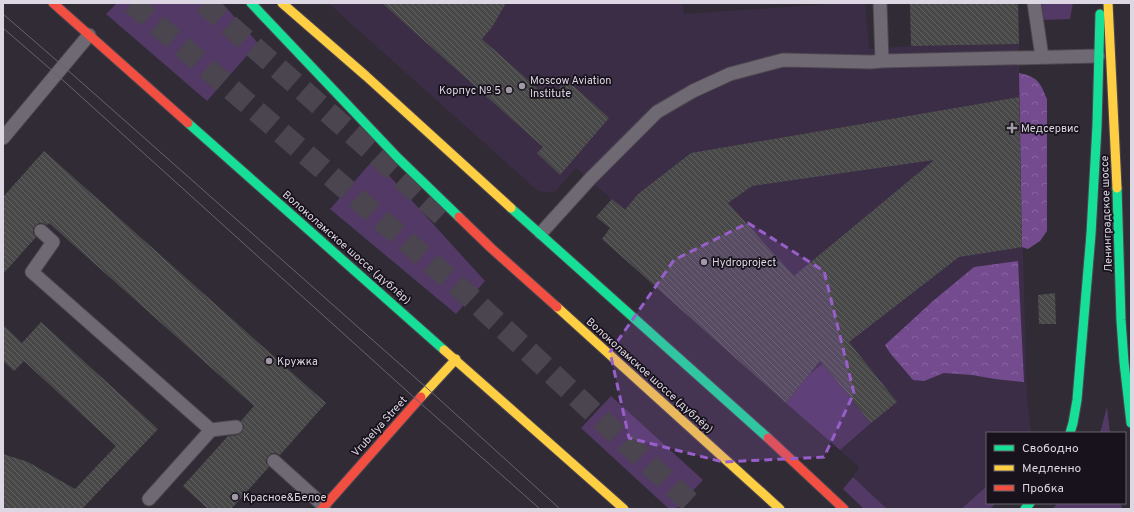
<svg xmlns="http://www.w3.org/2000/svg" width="1134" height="512" font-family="Overpass,sans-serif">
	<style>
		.built { fill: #3b2d45 }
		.green { fill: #533965 }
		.forest { fill: url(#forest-crowns) }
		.building { fill: url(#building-back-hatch); fill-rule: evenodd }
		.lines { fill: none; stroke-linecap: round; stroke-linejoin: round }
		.primary-tunnel { stroke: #4b4550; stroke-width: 22; stroke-dasharray: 22 11; stroke-linecap: butt }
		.lane-casing { stroke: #4d4750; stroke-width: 15 }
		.fast-casing { stroke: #4d4750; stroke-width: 11 }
		.slow-casing { stroke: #4d4750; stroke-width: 11 }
		.jam-casing { stroke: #4d4750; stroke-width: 11 }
		.lane { stroke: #6e6972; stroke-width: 13 }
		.fast { stroke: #16e098; stroke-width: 9 }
		.slow { stroke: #ffcf43; stroke-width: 9 }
		.jam { stroke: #f24e42; stroke-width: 9 }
		.tram { stroke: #68646c; stroke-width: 1 }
		.marked { fill: #985fca; fill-opacity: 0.2; stroke: #985fca; stroke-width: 3; stroke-dasharray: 8 5; stroke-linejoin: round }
		.poi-dot { fill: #a19aa6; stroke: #17121b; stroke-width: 1.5 }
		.labels { text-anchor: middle; stroke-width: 3.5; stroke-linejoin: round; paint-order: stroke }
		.poi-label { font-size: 11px; fill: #ddd6e3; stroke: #17121b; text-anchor: start }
		.street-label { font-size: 11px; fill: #ddd6e3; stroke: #17121b }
	</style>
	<defs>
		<pattern id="forest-crowns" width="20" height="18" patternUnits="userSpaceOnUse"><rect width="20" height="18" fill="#734b8e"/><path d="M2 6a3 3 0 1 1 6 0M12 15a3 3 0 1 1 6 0" fill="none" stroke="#86649e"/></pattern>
		<pattern id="building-back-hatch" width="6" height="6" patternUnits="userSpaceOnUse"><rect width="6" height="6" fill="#484849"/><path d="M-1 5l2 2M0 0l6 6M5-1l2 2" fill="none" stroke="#626263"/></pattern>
	</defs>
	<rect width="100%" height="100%" fill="#312b36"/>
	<path class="built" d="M328 3H683L684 14 845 3H865L869 49 911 46 1019 44V97L1027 398 1031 433H987V486L961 509H887L853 477 859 467 602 239 610 228 596 217 611 199 576 168 554 193 538 191Z"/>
	<path class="green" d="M117 3H222L258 43 207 101 106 14Z
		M1042 3H1073L1070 19 1043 20Z
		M374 159 485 281 456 314 330 209Z
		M822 364 871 423 840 450 786 403 809 375Z
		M611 396 703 480 676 509H669L581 428Z
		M1107 407 1110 433H1100Z
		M853 477 887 509H864L843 489Z
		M987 486V503H996L990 509H961Z
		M1058 503H1121L1122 509H1052Z"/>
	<path class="forest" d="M1019 73C1038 77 1040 82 1047 99V231L1040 241 1028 249 1022 247Z
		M1018 261 1024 382 995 379 972 375 944 373 924 381 913 380 890 353 885 345 933 301 974 267Z"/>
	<path class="building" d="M382 3H506L492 27 482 39 549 99 567 80 609 118 560 175 537 153 543 147Z
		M910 3H1018L1019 44 911 46Z
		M1019 97 1022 247 959 257 849 342 897 402 871 423 820 361 786 403 602 239 610 228 596 217 612 199 625 210 638 194 691 153ZM934 160 794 276 728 203 752 186Z
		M44 151 326 403 280 455 276 453H272L268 456 266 460V463L269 467 231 509H208L183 486 228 436 237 435 241 433 243 430 244 426 241 421 254 406 49 223 47 225 43 223H39L35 226 33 229V233L36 237 3 274V197Z
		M1055 293 1056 324H1039L1038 295Z
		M41 322 158 429 82 509H3V454L28 462 75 489 116 446 24 361 14 371 3 361V325L22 343Z"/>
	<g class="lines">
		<path class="primary-tunnel" d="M132 3 470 297 697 509
			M204 3 374 153 444 217"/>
		<g class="lane-casing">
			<path id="lane" d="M880 3 882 61 1098 56
				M1034 3 1042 57
				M3 138 89 35
				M41 231 53 242 32 272 211 430 236 427
				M541 233 590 179 657 112 693 91 730 74 783 60 871 62 882 61
				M274 461 324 506
				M149 499 211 430"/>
		</g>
		<g class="fast-casing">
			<path id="fast" d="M251 3 398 158 459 217
				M188 123 444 350
				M1117 188 1121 320 1124 362 1131 423
				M511 208 768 438
				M1070 433 1073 423 1077 400 1091 234 1097 126 1100 14
				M1025 509 1030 503"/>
		</g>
		<g class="slow-casing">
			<path id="slow" d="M282 3 366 76 511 208
				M1108 3 1117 188
				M557 307 780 509
				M444 350 624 509
				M421 397 456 359"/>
		</g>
		<g class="jam-casing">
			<path id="jam" d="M53 3 188 123
				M459 217 491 248 557 307
				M768 438 844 509
				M322 509 421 397"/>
		</g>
		<use href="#lane" class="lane"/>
		<use href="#fast" class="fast"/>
		<use href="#slow" class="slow"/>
		<use href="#jam" class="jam"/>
		<path class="tram" d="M3 14 63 66 428 389 560 509
			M3 28 56 74 418 401 540 509"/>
	</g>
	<path class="marked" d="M748 223 824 271 854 393 824 457 723 462 629 438 610 352 674 260Z"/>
	<g class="poi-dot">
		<circle cx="522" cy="86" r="4"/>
		<circle cx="509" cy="90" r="4"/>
		<path d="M1010 122h4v4h4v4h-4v4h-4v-4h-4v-4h4z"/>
		<circle cx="704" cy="262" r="4"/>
		<circle cx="269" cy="361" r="4"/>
		<circle cx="235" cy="497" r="4"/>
	</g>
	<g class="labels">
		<g class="poi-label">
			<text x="530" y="84">Moscow Aviation<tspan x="530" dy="13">Institute</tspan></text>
			<text x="501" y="94" text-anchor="end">Корпус № 5</text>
			<text x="1021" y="132">Медсервис</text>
			<text x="712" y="266">Hydroproject</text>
			<text x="277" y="365">Кружка</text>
			<text x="243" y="501">Красное&amp;Белое</text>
		</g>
		<g class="street-label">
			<text transform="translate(1106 214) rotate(-92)" y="4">Ленинградское шоссе</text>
			<text transform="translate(347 247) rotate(41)" y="4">Волоколамское шоссе (дублёр)</text>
			<text transform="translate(650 375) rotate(42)" y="4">Волоколамское шоссе (дублёр)</text>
			<text transform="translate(379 426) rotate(-48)" y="4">Vrubelya Street</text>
		</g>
	</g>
	<rect width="1134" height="512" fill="none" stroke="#ddd6e3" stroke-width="8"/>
	<rect x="986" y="432" width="140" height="72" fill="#17121b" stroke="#66606b"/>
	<rect x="994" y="445" width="20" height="6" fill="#16e098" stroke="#66606b"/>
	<text x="1022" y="452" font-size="12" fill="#ddd6e3">Свободно</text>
	<rect x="994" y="465" width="20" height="6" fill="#ffcf43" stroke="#66606b"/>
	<text x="1022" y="472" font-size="12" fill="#ddd6e3">Медленно</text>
	<rect x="994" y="485" width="20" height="6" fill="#f24e42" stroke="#66606b"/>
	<text x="1022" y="492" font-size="12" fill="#ddd6e3">Пробка</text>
</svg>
